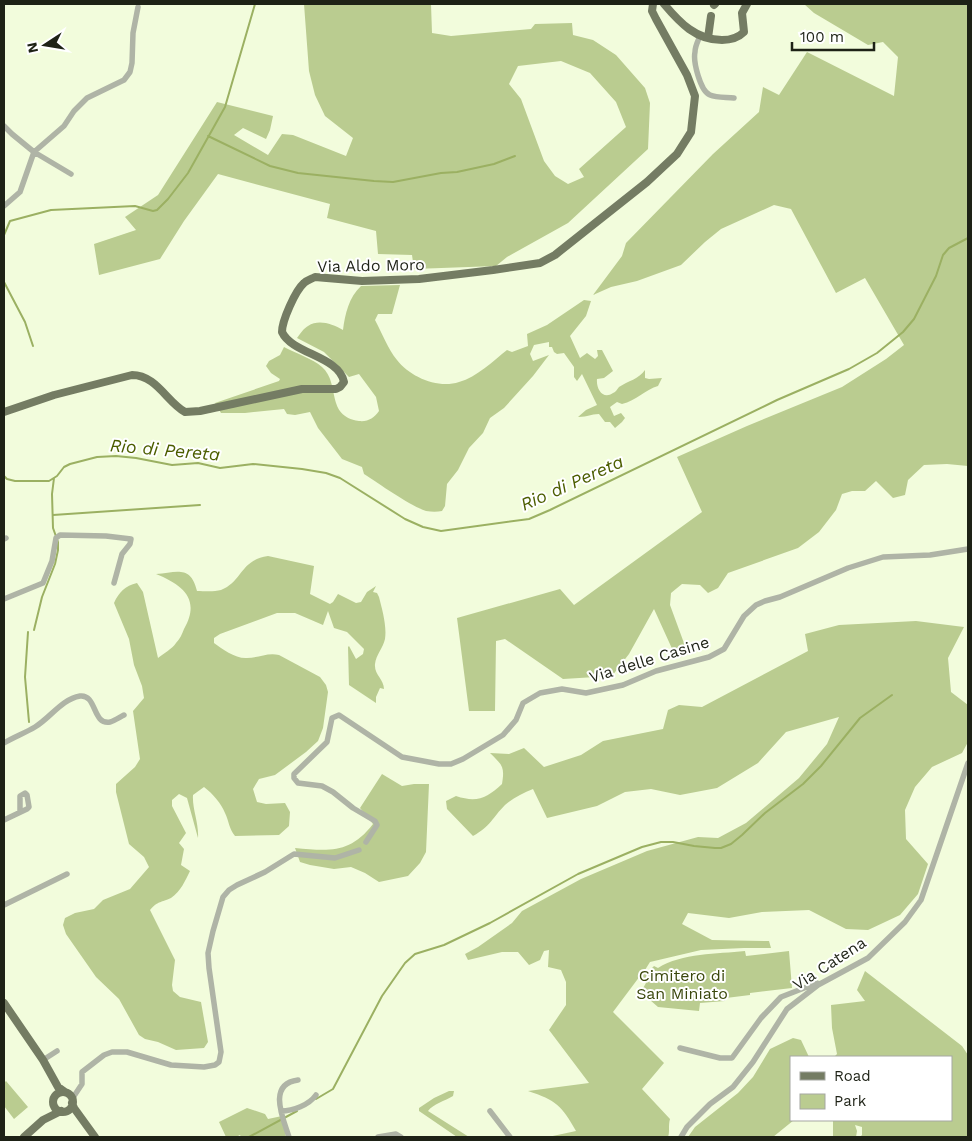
<svg xmlns="http://www.w3.org/2000/svg" width="972" height="1141" font-family="'Work Sans',sans-serif">
	<style>
		.green { fill: #bacc90; fill-rule: evenodd }
		.lines { fill: none; stroke-linecap: round; stroke-linejoin: round }
		.stream { stroke: #9bb062; stroke-width: 2 }
		.minor { stroke: #afb4a6; stroke-width: 5.5 }
		.major { stroke: #747c63; stroke-width: 8 }
		.labels { text-anchor: middle; stroke-width: 4; stroke-linejoin: round; paint-order: stroke }
		.street-label { font-size: 16px; fill: #1e2216; stroke: #fff }
		.park-label { font-size: 16px; fill: #3a470c; stroke: #fff }
		.water-label { font-size: 18px; font-style: italic; fill: #4c5e00; stroke: #fff }
	</style>
	<rect width="100%" height="100%" fill="#f2fcdc"/>
	<path class="green" d="M304 4H431L432 33 451 36 531 29 535 24 572 23 573 35 593 40 616 55 645 88 650 103 648 149 568 223 507 257 496 266 414 269 412 255 378 254 376 231 327 218 330 204 218 174 184 221 160 259 99 275 94 244 136 230 125 217 158 195 217 102 273 116 270 130 266 139 243 128 234 135 268 155 282 134 293 135 346 156 353 138 325 116 315 95 309 71ZM561 61 590 73 616 102 626 127 579 169 584 177 568 184 555 176 544 161 521 99 509 84 518 66Z
		M804 4H968V466L947 464 924 465 908 480 905 495 893 498 876 481 865 491H852L842 494 836 510 819 532 798 548 728 573 718 588 708 593 700 585 682 584 671 593 670 605 688 654 679 658 674 653 654 609 629 654 612 676 563 679 505 639 496 641 495 711H469L457 618 560 589 574 605 702 512 677 457 747 426 842 387 886 359 904 345 865 278 836 293 791 209 774 205 721 229 705 242 681 265 637 281 611 287 593 295 622 256 626 243 713 154 759 112 763 87 779 95 807 52 894 96 898 57 883 42 868 45 814 13Z
		M400 285 392 314H378L375 320C382 333 388 349 397 360 410 377 438 389 459 382 477 377 493 361 507 350L512 352 528 346 527 334 547 325 584 300 591 301 586 316 570 336 580 358 587 353 595 359 598 356 597 350H602L613 371 604 378 597 379C596 389 603 400 613 393 616 392 617 389 619 387 628 381 639 379 645 370V378L649 379 662 378 658 386C646 389 636 401 622 404L617 402 610 407 614 416 621 413 625 418 622 422 615 428 610 422H605L599 414C590 414 589 417 578 417L586 410 597 405 582 374 577 381 574 377V367L564 353 557 354 554 352 552 347H549V342L534 345 530 354 533 361 549 355 533 376 504 408 490 418 483 433 469 448 458 470 447 484 445 506 442 511C437 512 432 512 426 511 409 505 381 485 364 474L362 467 342 459 318 428 310 412 295 415 287 414 284 409 245 413H221L215 403 279 381 280 379 271 373 266 366 269 361 280 355 284 347C295 353 313 359 322 367 341 384 325 416 359 421 368 422 374 418 379 411L376 397 359 374 349 377 324 352 297 338C300 334 304 328 308 326 319 319 332 324 343 330 345 314 349 297 361 286Z
		M268 556 314 566 310 594 330 604 333 602 338 594 356 603 361 602 367 592 376 586 373 592 377 593 379 597C382 609 387 626 385 639 383 648 376 655 375 664 374 675 384 679 384 689L380 688 376 697V703L349 685 348 647 349 646 356 659 363 654 364 649 347 632 334 628 328 611 323 625 295 613H277L220 634 214 638V643C222 649 236 659 247 658 258 658 268 652 279 655L320 677 326 685 328 692 323 728 318 741 306 752 275 775 259 779 253 789 257 802 266 804 285 803 290 812 289 826 279 835 235 836C229 829 229 821 225 813 221 803 213 794 204 787L193 795C192 809 199 823 198 838L187 798 179 794 172 800V806L186 833 179 843 184 849 181 865 190 871C185 881 181 891 171 898 161 903 159 900 150 910L175 960 172 985 173 991 180 997 201 1002 208 1042 204 1048 176 1050 158 1042 145 1039 139 1035 119 999 96 977 66 934 63 925 65 918 75 913 94 909 103 900 130 889 149 867 144 857 129 844 116 792V784L135 767 140 759 133 711 144 698 142 686 134 665 129 639 114 603C119 592 125 586 137 583L143 592 158 658C164 653 172 649 176 643 180 639 182 634 184 629 201 599 183 585 156 574 177 572 191 565 197 591 204 591 214 592 221 590 243 581 240 560 268 556Z
		M916 621 964 627 948 658 951 692 968 705V742L962 753 932 767 915 787 905 810 906 839 928 864 918 894 900 915 868 930 846 929 809 910 762 912 729 918 688 913 682 924 712 940 769 941 771 948H744L701 950 650 962 645 970 649 971 654 966 658 968C682 953 717 954 745 951L746 956 789 951 792 988 750 993V995L726 998 725 1001 700 1003 699 1011 658 1007 650 1000V995L643 993 642 990 646 983 642 981 640 976 613 1012 664 1063 642 1089 670 1119C668 1126 670 1131 668 1137H548L576 1131C562 1106 556 1100 528 1091L589 1083 549 1030 566 1005V982L561 970 548 967 549 950 544 951 540 960 529 965 518 952H502L468 960 465 954 478 947 512 923 522 911 581 879 647 851 698 837 718 838 746 823 799 778 827 744 839 717 786 732 758 763 717 788 680 795 651 789 625 792 597 806 547 818 533 789C523 793 513 798 505 805 492 818 491 826 473 836L447 809 446 801 456 796C477 803 487 798 502 784 505 766 502 765 490 753L509 754 524 748 544 767 581 755 603 741 663 729 668 710 679 705 702 707 808 651 805 634 839 625Z
		M382 774 402 786 414 784H429L426 852 420 863 408 876 379 882 365 873 351 867 334 869 310 865 300 862 295 848C329 851 350 854 373 824L360 808Z
		M865 971 962 1046 968 1055V1137H860L862 1135V1127L855 1125 857 1131 856 1137H833V1120H951V1057H834L837 1054 832 1028 831 1005 865 1001 857 990Z
		M793 1038 801 1040 809 1057H791V1120H794L773 1137H688L695 1127 738 1093 753 1077 770 1049Z
		M6 1081 28 1107 14 1119 4 1106V1083Z
		M449 1091H454L453 1096C445 1101 433 1104 428 1111L469 1137H457L419 1111V1108L434 1098Z
		M247 1108 265 1114 268 1119 282 1116 286 1137H241L240 1135 236 1137H226L219 1122Z"/>
	<g class="lines">
		<path class="stream" d="M208 136 270 166 298 173 374 181 393 182 441 173 457 172 494 164 515 156
			M4 235 10 221 51 210 135 206 153 211 157 210 168 199 188 173 225 107 255 4
			M4 282 25 322 33 346
			M4 476 7 479 15 481H49L57 476 64 467 70 464 97 457 116 456 136 458 172 465 198 463 220 468 253 464 302 469 326 473 340 478 405 519 423 527 441 531 529 519 550 510 777 400 849 369 877 353 903 332 914 319 936 276 943 255 949 248 968 238
			M53 515 200 505
			M34 630 42 597 55 564 58 550V542L53 528 52 494 54 478
			M28 632 25 677 29 722
			M316 1099 333 1089 382 996 405 963 415 954 444 945 490 923 578 874 642 847 661 842H673L694 846 715 848H721L731 844 742 835 765 813 803 784 821 766 860 718 892 695
			M249 1137 297 1111"/>
		<path class="minor" d="M700 36C698 41 695 46 695 52 693 61 700 91 710 95 717 98 727 97 734 98
			M4 126 12 134 34 152 71 174
			M4 206 20 192 34 152 64 126 74 111 87 98 124 80 130 72 132 63 133 33 138 7
			M4 539 6 538
			M4 599 43 583 52 561 56 538 60 535 106 536 131 539 130 544 122 554 114 583
			M4 743C14 737 25 733 35 727 50 718 62 699 80 696 97 694 92 725 110 722 114 721 120 717 124 715
			M4 820 27 809 29 807 27 795 25 793 20 796V812
			M366 842 377 825 375 821 353 808 333 792 322 786 298 783 294 778V774L327 742 332 718 339 715 402 757 439 764H451L463 759 503 735 516 720 523 703 540 693 562 689 586 693 623 685 656 671 709 657 724 649 744 616 756 605 765 601 780 597 848 568 883 557 930 555 968 549
			M4 905 67 874
			M680 1048 720 1058H732L761 1018 781 997 817 983
			M43 1060 57 1051
			M72 1099 82 1084V1072L104 1055 112 1052H127L171 1065 204 1067 215 1065 219 1062 221 1052 209 968 208 953 213 931 223 897 229 890 237 885 265 872 294 854 335 858 359 850
			M281 1111C293 1111 309 1105 316 1095
			M490 1111 510 1137
			M289 1137C283 1118 267 1084 298 1080
			M378 1137 396 1134 401 1137
			M681 1137 687 1127 710 1104 733 1087 753 1062 787 1009 818 985 868 958 905 922 921 900 968 763"/>
		<path class="major" d="M664 4C680 23 696 40 722 40 730 40 738 38 744 32L742 13 747 4
			M714 5 715 4
			M708 38 711 16
			M4 412 54 395 132 375C156 375 167 402 185 412L200 411 302 389H336L340 387 344 382C339 356 292 354 282 332 282 321 295 291 304 283 307 280 311 279 315 277L362 281 419 279 493 270 540 263 555 255 647 182 677 154 691 132 695 96 687 75 656 19 652 11 653 4
			M4 1003 43 1060 58 1087 65 1092
			M53 1102a10 10 0 1 1 20 0a10 10 0 1 1-20 0Z
			M72 1103 74 1108 95 1137
			M24 1137 43 1120 61 1111"/>
	</g>
	<g class="labels">
		<g class="street-label">
			<text transform="translate(371 265) rotate(-1)" y="6">Via Aldo Moro</text>
			<text transform="translate(649 659) rotate(-17)" y="6">Via delle Casine</text>
			<text transform="translate(829 963) rotate(-33)" y="6">Via Catena</text>
		</g>
		<g class="park-label">
			<text x="682" y="981">Cimitero di<tspan x="682" dy="18">San Miniato</tspan></text>
		</g>
		<g class="water-label">
			<text transform="translate(165 450) rotate(5)" y="6">Rio di Pereta</text>
			<text transform="translate(572 483) rotate(-24)" y="6">Rio di Pereta</text>
		</g>
	</g>
	<rect width="972" height="1141" fill="none" stroke="#1e2216" stroke-width="10"/>
	<rect x="790" y="1056" width="162" height="65" fill="#ffffff" stroke="#a5a7a2"/>
	<rect x="800" y="1072" width="25" height="8" fill="#747c63" stroke="#a5a7a2"/>
	<text x="834" y="1081" font-size="15" fill="#1e2216">Road</text>
	<rect x="800" y="1094" width="25" height="15" fill="#bacc90" stroke="#a5a7a2"/>
	<text x="834" y="1106" font-size="15" fill="#1e2216">Park</text>
	<g transform="translate(45 45) rotate(258)" stroke="#ffffff" stroke-width="4" paint-order="stroke">
	<path d="M0-4L9 19L0 12L-9 19Z" fill="#1e2216"/>
	<text y="-8" font-size="14" font-weight="bold" text-anchor="middle" fill="#1e2216">N</text>
	</g>
	<path d="M792 42v8h82v-8" fill="none" stroke="#1e2216" stroke-width="2.5"/>
	<text x="800" y="42" font-size="15" fill="#1e2216" stroke="#ffffff" stroke-width="4" paint-order="stroke">100 m</text>
</svg>
